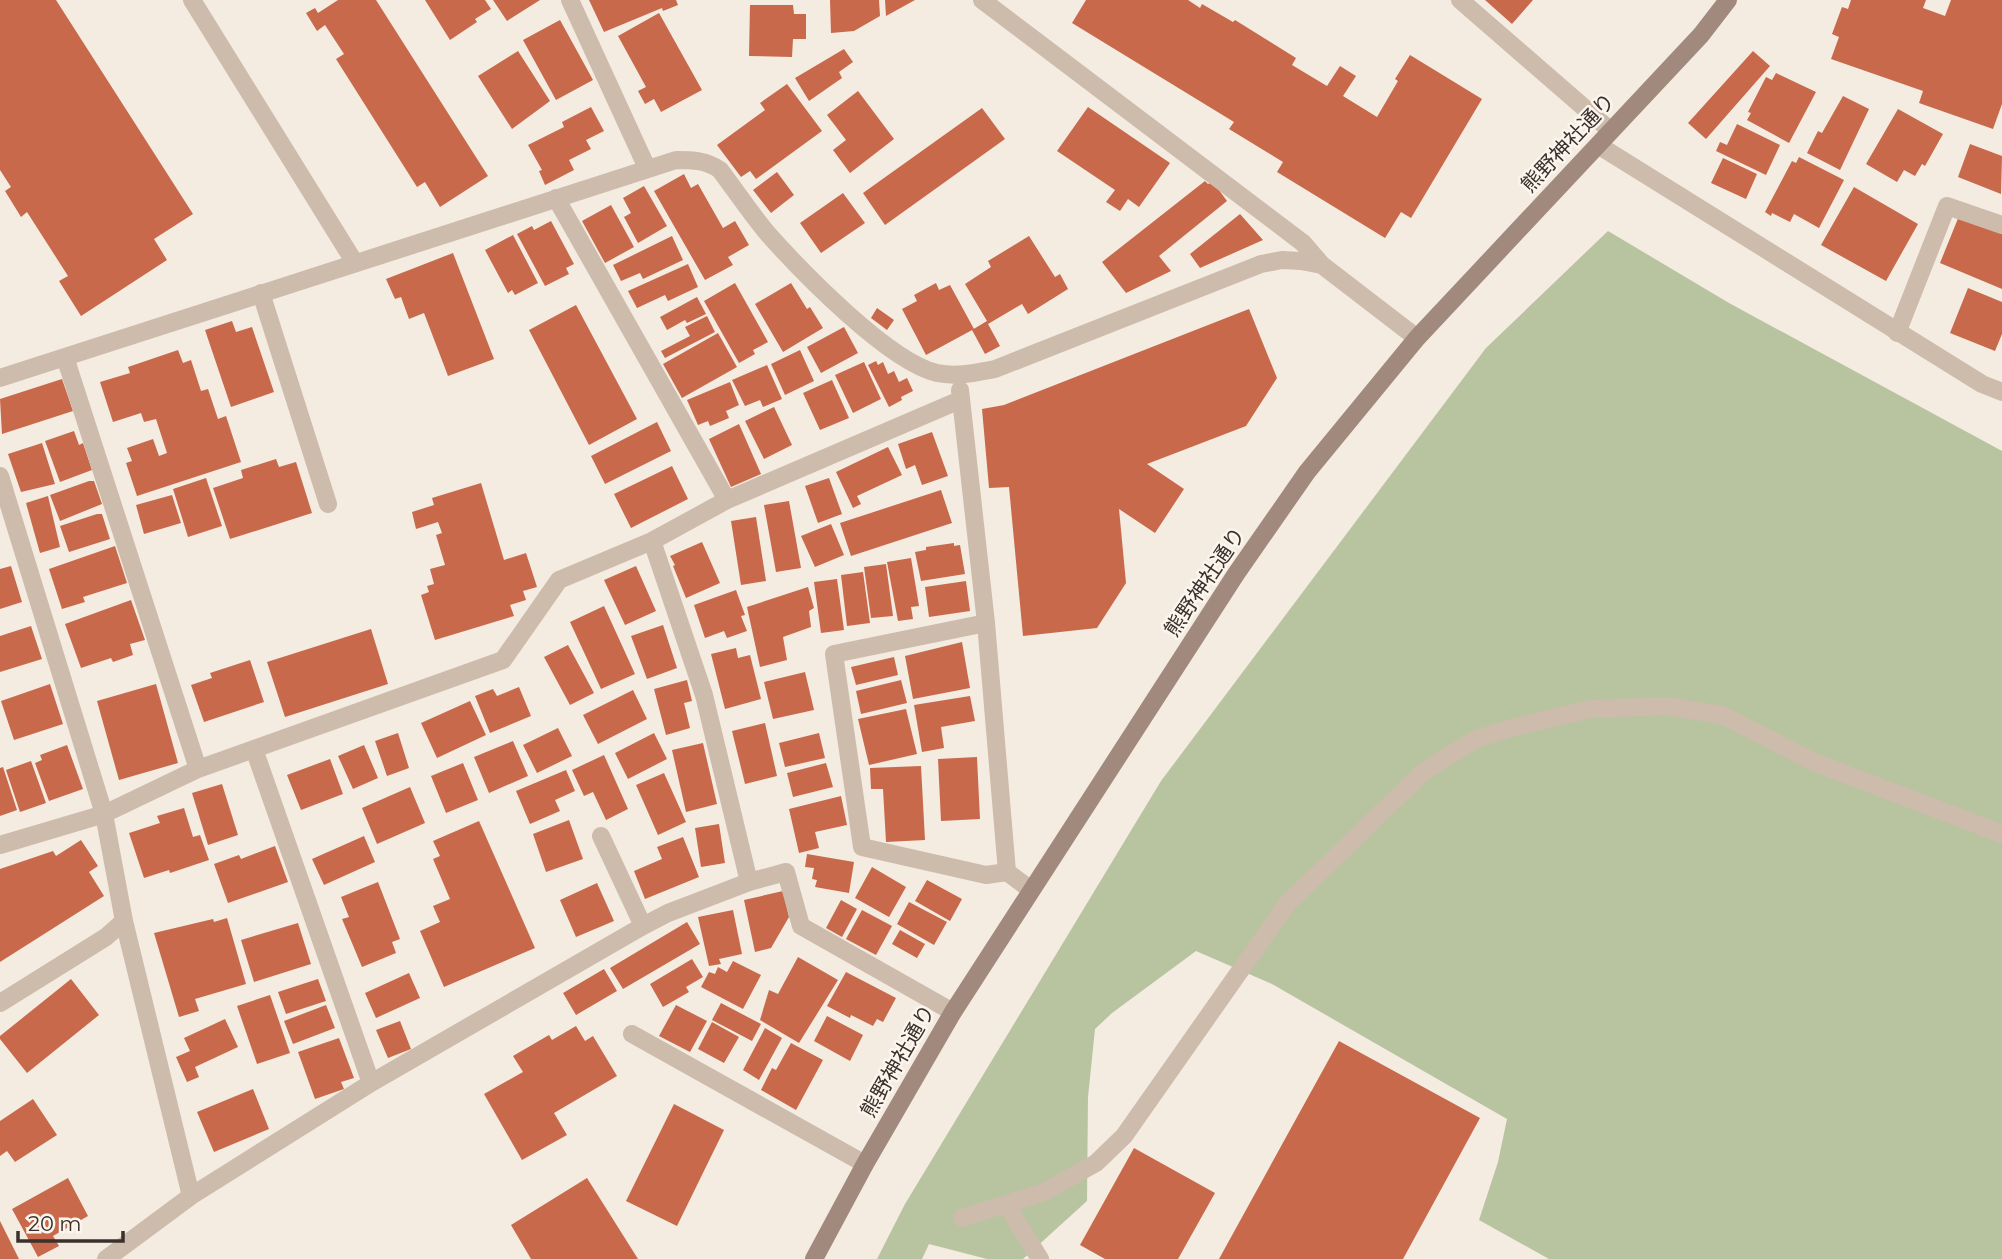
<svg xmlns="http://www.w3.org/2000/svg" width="2002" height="1259" font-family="Montserrat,'Noto Sans JP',sans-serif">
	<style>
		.green { fill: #b8c4a0 }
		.building { fill: #c8694b }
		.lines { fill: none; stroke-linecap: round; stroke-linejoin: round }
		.service { stroke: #cdbbac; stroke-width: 18 }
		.minor { stroke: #cdbbac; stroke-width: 18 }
		.tertiary { stroke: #cdbbac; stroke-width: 18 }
		.secondary { stroke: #a18a7d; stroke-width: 18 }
		.labels { text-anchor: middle; stroke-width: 5; stroke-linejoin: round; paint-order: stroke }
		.street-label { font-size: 21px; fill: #3b302b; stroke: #fbf5ee }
	</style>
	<rect width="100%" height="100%" fill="#f4ebe1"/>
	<path class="green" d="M1608 231 1729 303 2002 451V1259H1549L1479 1220 1498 1162 1507 1119 1272 984 1196 951 1112 1013 1095 1029 1088 1097 1087 1201 1023 1259H987L929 1244 922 1259H877L905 1204 1161 781 1486 348Z"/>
	<path class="building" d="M0 0H56L193 214 154 239 167 260 81 316 59 281 68 276 27 212 21 217 5 191 11 187 0 170Z
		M338 0H376L488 176 440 207 425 182 417 187 336 59 344 54 325 25 317 31 306 13 315 8 318 13Z
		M425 0H485L491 9 475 19 477 22 450 40Z
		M493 0H540L507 21Z
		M589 0H676L678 5 663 11 662 8 604 32Z
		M830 0H879L880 16 854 31 831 33Z
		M885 0H915L886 16Z
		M1086 0H1188L1200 8 1202 4 1233 22 1235 20 1296 58 1292 65 1327 86 1340 66 1356 76 1343 96 1377 117 1398 81 1395 79 1410 55 1482 99 1411 218 1401 212 1385 238 1277 172 1283 162 1229 129 1234 122 1072 23Z
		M1485 0H1533L1512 24Z
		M1851 0H1926L1923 8 1945 16 1951 0H2002V104L1993 129 1919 103 1923 91 1831 59 1839 37 1832 34 1842 7 1848 9Z
		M750 5H793L794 14H806V39H793L792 57 749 56Z
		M659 13 702 90 661 112 654 99 645 104 638 91 646 87 618 36Z
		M560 20 593 80 556 100 523 40Z
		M844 49 853 62 839 72 842 78 809 101 795 78Z
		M518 51 550 101 512 129 478 76Z
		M1753 51 1770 66 1706 139 1688 123Z
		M1776 73 1816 92 1789 143 1747 120 1751 113 1748 112 1766 77 1772 80Z
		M787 84 822 131 756 179 750 171 741 177 717 145 765 110 760 103Z
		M858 91 894 139 850 173 833 150 846 140 827 115Z
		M1843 96 1869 109 1840 170 1807 153 1818 131 1822 133Z
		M591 107 604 131 586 140 591 149 569 160 574 170 545 185 539 171 542 170 528 145 564 127 562 122Z
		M1088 107 1170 163 1139 207 1128 199 1120 211 1106 202 1115 190 1057 151Z
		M982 108 1005 139 885 225 863 193Z
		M1898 109 1943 134 1925 166 1922 164 1915 176 1904 170 1897 182 1866 164Z
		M1737 124 1780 145 1766 175 1716 151 1720 142 1727 145Z
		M1970 144 2002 156 2001 194 1958 177Z
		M1799 157 1844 180 1819 228 1794 214 1790 222 1772 213 1771 216 1765 212 1792 161 1796 163Z
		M1723 158 1757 174 1746 199 1711 183Z
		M777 172 794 195 771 213 753 190Z
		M684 174 691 188 698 184 723 228 735 221 749 245 728 257 733 265 705 280 654 191Z
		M1205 181 1208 184 1213 182 1227 201 1159 256 1171 271 1126 293 1102 262Z
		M644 186 667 226 638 243 624 217 631 213 623 198Z
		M1854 187 1918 224 1886 281 1821 245Z
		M843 193 865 223 821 253 800 223Z
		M611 205 634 247 605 263 582 221Z
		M1240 214 1263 240 1200 268 1190 254Z
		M1959 216 2002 234V289L1940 263Z
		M551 221 574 264 566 268 569 274 545 286 517 234 532 226 534 230Z
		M513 235 538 283 515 295 512 290 508 293 485 250Z
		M672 236 683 260 643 279 640 273 621 281 613 265Z
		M1029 236 1055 277 1060 274 1068 289 1028 314 1022 304 988 324 1000 346 985 354 972 330 987 321 965 284 991 267 988 261Z
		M453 253 494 359 448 376 424 313 409 319 401 297 395 299 386 279Z
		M688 264 698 287 668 301 665 295 637 308 628 291Z
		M735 283 768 342 753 350 755 354 739 363 704 301Z
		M791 283 807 309 810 307 823 328 783 352 755 304Z
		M936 283 939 290 950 285 974 329 926 355 902 309 917 301 914 295Z
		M1968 288 2002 302V334L1995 351 1950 333Z
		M697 297 706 314 687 323 685 320 667 330 660 317Z
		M576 305 637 419 589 445 529 330Z
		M877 308 894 320 887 330 871 318Z
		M1249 309 1277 378 1246 426 1147 464 1184 489 1155 533 1119 509 1126 583 1097 628 1023 636 1009 487 989 488 982 409 1004 405Z
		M707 316 715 332 665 358 661 351 690 336 685 327Z
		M232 321 236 332 252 327 274 392 231 407 205 330Z
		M844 327 858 353 821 373 807 347Z
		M718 333 737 367 682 398 663 364Z
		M178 350 183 363 191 360 201 391 208 389 218 419 226 416 241 462 137 496 126 463 132 461 127 448 153 439 159 456 167 453 156 419 144 422 141 413 113 422 100 382 130 373 128 367Z
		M800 350 814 381 785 395 771 364Z
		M876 361 878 365 883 362 888 374 894 371 899 382 907 378 913 391 901 397 902 400 889 407 868 365Z
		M864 362 881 399 853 413 835 375Z
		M767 365 782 399 763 407 760 400 745 406 732 380Z
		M62 379 73 411 2 434 0 399Z
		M832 380 849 418 820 430 803 393Z
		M730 382 739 405 726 411 729 418 710 426 708 421 698 425 687 400Z
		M774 407 792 445 764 459 745 421Z
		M657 422 671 451 605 484 591 456Z
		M739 424 761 474 731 487 709 439Z
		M74 431 79 445 83 443 92 470 60 482 45 441Z
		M932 432 948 476 922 485 915 465 906 469 898 444Z
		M42 443 55 484 21 492 8 454Z
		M888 447 902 475 857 496 861 504 853 508 836 472Z
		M276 459 279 467 296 462 312 513 230 539 213 488 243 478 241 470Z
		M672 466 688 499 631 528 614 494Z
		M206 478 222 526 188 537 173 489Z
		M829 478 842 514 818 523 805 486Z
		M89 481H94L102 504 60 521 50 495Z
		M481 483 504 560 526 553 537 587 523 591 526 600 510 605 514 616 435 640 421 595 429 592 427 586 434 584 430 569 445 565 436 535 442 533 438 522 416 529 412 512 434 505 432 498Z
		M941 490 952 523 851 556 840 523Z
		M172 495 181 523 144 534 136 505Z
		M48 496 60 547 40 553 26 503Z
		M789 501 801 568 776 572 764 505Z
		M97 514H102L110 539 69 552 60 526Z
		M756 517 766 581 741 585 731 521Z
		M831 524 844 555 815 567 801 536Z
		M702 542 720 583 686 598 673 566 675 565 670 556Z
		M954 543V546L960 545 965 574 921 581 915 552 926 550V547Z
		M115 546 127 583 83 597 85 602 62 609 49 569Z
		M911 558 919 606 911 607 913 619 898 621 887 562Z
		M886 564 893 616 871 618 864 567Z
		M11 566 22 602 0 609V569Z
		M636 566 656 611 625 625 604 580Z
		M863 572 870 623 847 626 841 575Z
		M837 579 844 630 821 633 814 582Z
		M966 581 970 611 929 617 925 587Z
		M808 587 814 608 809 611 811 627 783 637 787 660 760 667 747 607Z
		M736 590 745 615 741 616 747 631 727 638 724 631 705 638 694 605Z
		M131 600 145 640 130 644 133 655 113 662 111 658 81 668 65 624Z
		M604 606 635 674 601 689 570 622Z
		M663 625 677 668 647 679 631 636Z
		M31 626 42 659 0 672V636Z
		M371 629 388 684 285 717 267 662Z
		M962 642 970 688 913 699 905 656Z
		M568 645 594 693 570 705 544 657Z
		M736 648 738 658 750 655 761 699 725 709 711 654Z
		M894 657 898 675 856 685 851 667Z
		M250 660 264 702 204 722 191 685 212 678 210 673Z
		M805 672 814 710 773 719 764 682Z
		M687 680 692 701 684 703 690 728 666 735 654 689Z
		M901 680 907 703 861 714 856 691Z
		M50 684 63 724 14 740 1 701Z
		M156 684 178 763 119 780 97 701Z
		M519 687 531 716 490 733 475 696 493 689 497 696Z
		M633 690 647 719 598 744 583 715Z
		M970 696 975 721 941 727 944 748 922 752 914 705Z
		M470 701 486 735 437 758 421 723Z
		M906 709 917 754 869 765 858 719Z
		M765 723 777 776 745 784 732 731Z
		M558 728 572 756 537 773 523 745Z
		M398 733 409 768 387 776 375 741Z
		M654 733 667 759 628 779 615 753Z
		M819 733 825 758 785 767 779 743Z
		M513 741 528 776 489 793 474 757Z
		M703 743 717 804 686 812 672 750Z
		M67 745 83 789 49 801 35 763 42 760 40 755Z
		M364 745 378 778 353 789 338 756Z
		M604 755 628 809 606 820 593 792 584 796 572 770Z
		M977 757 980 819 941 821 938 759Z
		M330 759 343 794 301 810 287 775Z
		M31 761 46 803 20 812 6 770Z
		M463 763 478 800 446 813 431 776Z
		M826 763 833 787 793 797 787 773Z
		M921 766 925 840 886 842 883 789H871L870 768Z
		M3 767 17 810 0 816V768Z
		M566 770 575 791 555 800 560 811 530 824 516 791Z
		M664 773 686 822 658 835 636 785Z
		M222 784 238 835 208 845 192 793Z
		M410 787 425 823 377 844 362 808Z
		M841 796 847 825 815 832 819 848 799 853 789 809Z
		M184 808 193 837 200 835 209 860 170 873 169 870 144 878 129 833 160 823 157 816Z
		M569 820 583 859 546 872 533 834Z
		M479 821 535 948 444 987 420 931 440 922 433 906 450 899 433 859 440 856 433 841Z
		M719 824 725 863 701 867 695 828Z
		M364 836 375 862 324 885 312 859Z
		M683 837 699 877 645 899 634 871 662 859 657 847Z
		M81 840 98 866 89 872 104 896 0 962V869L53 851 56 856Z
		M275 846 288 882 228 903 214 864 239 855 241 859Z
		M807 854 854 862 849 893 815 887 817 880 812 879 814 868 805 867Z
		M872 867 906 887 889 917 855 898Z
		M927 880 962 899 950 921 915 901Z
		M378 882 400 939 392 942 396 953 362 967 342 919 349 917 341 897Z
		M597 883 614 921 576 937 560 900Z
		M783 891 789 917 771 948 755 952 744 900Z
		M841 900 857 909 842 937 826 928Z
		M909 902 947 922 934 945 897 924Z
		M733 910 742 954 719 959 721 964 709 966 698 917Z
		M862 910 892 926 876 955 846 939Z
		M227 918 246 984 195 999 199 1011 179 1017 154 933 213 919 214 922Z
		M687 922 700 944 623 989 610 968Z
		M298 923 311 964 254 982 241 940Z
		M900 930 925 944 917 958 892 944Z
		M798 957 838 980 799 1043 760 1020 769 990 778 994Z
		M692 959 703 977 686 987 689 992 663 1007 650 984Z
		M733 961 761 975 743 1009 701 987 709 972 715 974 718 967 727 972Z
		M604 969 617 991 576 1015 563 993Z
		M846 972 896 998 883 1022 877 1019 873 1026 851 1015 850 1018 827 1006Z
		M409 973 420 998 376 1018 365 993Z
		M71 979 99 1015 27 1073 0 1039V1036Z
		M318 979 326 1001 286 1014 278 992Z
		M270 995 290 1053 257 1064 237 1006Z
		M721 1003 761 1024 752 1041 712 1020Z
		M326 1005 335 1028 293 1044 284 1021Z
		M676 1005 707 1021 690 1052 659 1036Z
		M827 1016 863 1035 850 1061 814 1041Z
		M225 1019 238 1047 195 1067 199 1077 187 1082 176 1057 190 1051 184 1038Z
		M400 1021 411 1049 388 1058 376 1030Z
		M712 1022 739 1037 724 1063 698 1049Z
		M576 1026 585 1041 593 1036 617 1076 554 1113 567 1135 522 1160 484 1094 523 1072 513 1056 549 1035 552 1040Z
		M765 1028 782 1038 759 1080 743 1070Z
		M339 1038 354 1078 341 1082 344 1089 315 1099 298 1052Z
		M1339 1041 1480 1118 1403 1259H1219Z
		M791 1043 823 1060 796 1110 761 1090 772 1068 776 1070Z
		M253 1089 269 1129 214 1152 197 1112Z
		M33 1099 57 1135 15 1162 7 1151 0 1156V1121Z
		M674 1104 724 1130 677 1226 626 1201Z
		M1134 1148 1215 1193 1178 1259H1105L1080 1245Z
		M68 1178 88 1216 53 1236 59 1246 38 1257 12 1209Z
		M587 1178 638 1259H531L511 1225Z
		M0 1221 19 1259H0Z"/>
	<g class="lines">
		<path class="service" d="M192 0 355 263
			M261 293 328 504
			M986 623 834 654 862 847 986 875 1007 872
			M0 845 104 814
			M632 1034 865 1164
			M1006 1204 1040 1259
			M962 1218 1044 1192 1096 1163 1124 1136 1287 904 1423 772 1476 739 1515 727 1591 709 1666 706 1722 715 1814 762 2002 834"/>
		<path class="minor" d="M570 0 647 168
			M982 0 1303 243 1322 265
			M1460 0 1611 131
			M556 198 727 500
			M1897 333 1947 206 2002 225
			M65 357 198 769
			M0 378 676 160C692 160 706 160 720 170 736 191 751 214 768 234 802 272 889 362 937 373 957 377 974 373 995 369L1261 264 1282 260 1301 261 1322 265 1417 338
			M960 390 986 623 1007 872 1031 890
			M0 476 104 814 124 921 191 1196
			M652 541 704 695 749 882
			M254 749 371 1083
			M104 814 198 769 503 660 559 580 652 541 727 500 960 400
			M601 836 643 926
			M0 1003 106 937 124 921
			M106 1259 191 1196 371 1083 643 926 668 913 749 882 786 872 801 926 953 1012"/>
		<path class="tertiary" d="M1598 145 1982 384 2002 392"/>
		<path class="secondary" d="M814 1259 865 1164 953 1012 1236 574 1307 472 1417 338 1701 35 1728 0"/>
	</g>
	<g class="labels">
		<g class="street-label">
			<text transform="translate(1568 143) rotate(-47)" y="7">熊野神社通り</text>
			<text transform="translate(1205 582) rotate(-56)" y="7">熊野神社通り</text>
			<text transform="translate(898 1061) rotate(-60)" y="7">熊野神社通り</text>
		</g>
	</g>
	<path d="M18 1231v10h105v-10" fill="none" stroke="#3b302b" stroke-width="3.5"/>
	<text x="28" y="1231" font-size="21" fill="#3b302b" stroke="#fbf5ee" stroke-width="5" paint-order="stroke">20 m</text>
</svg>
